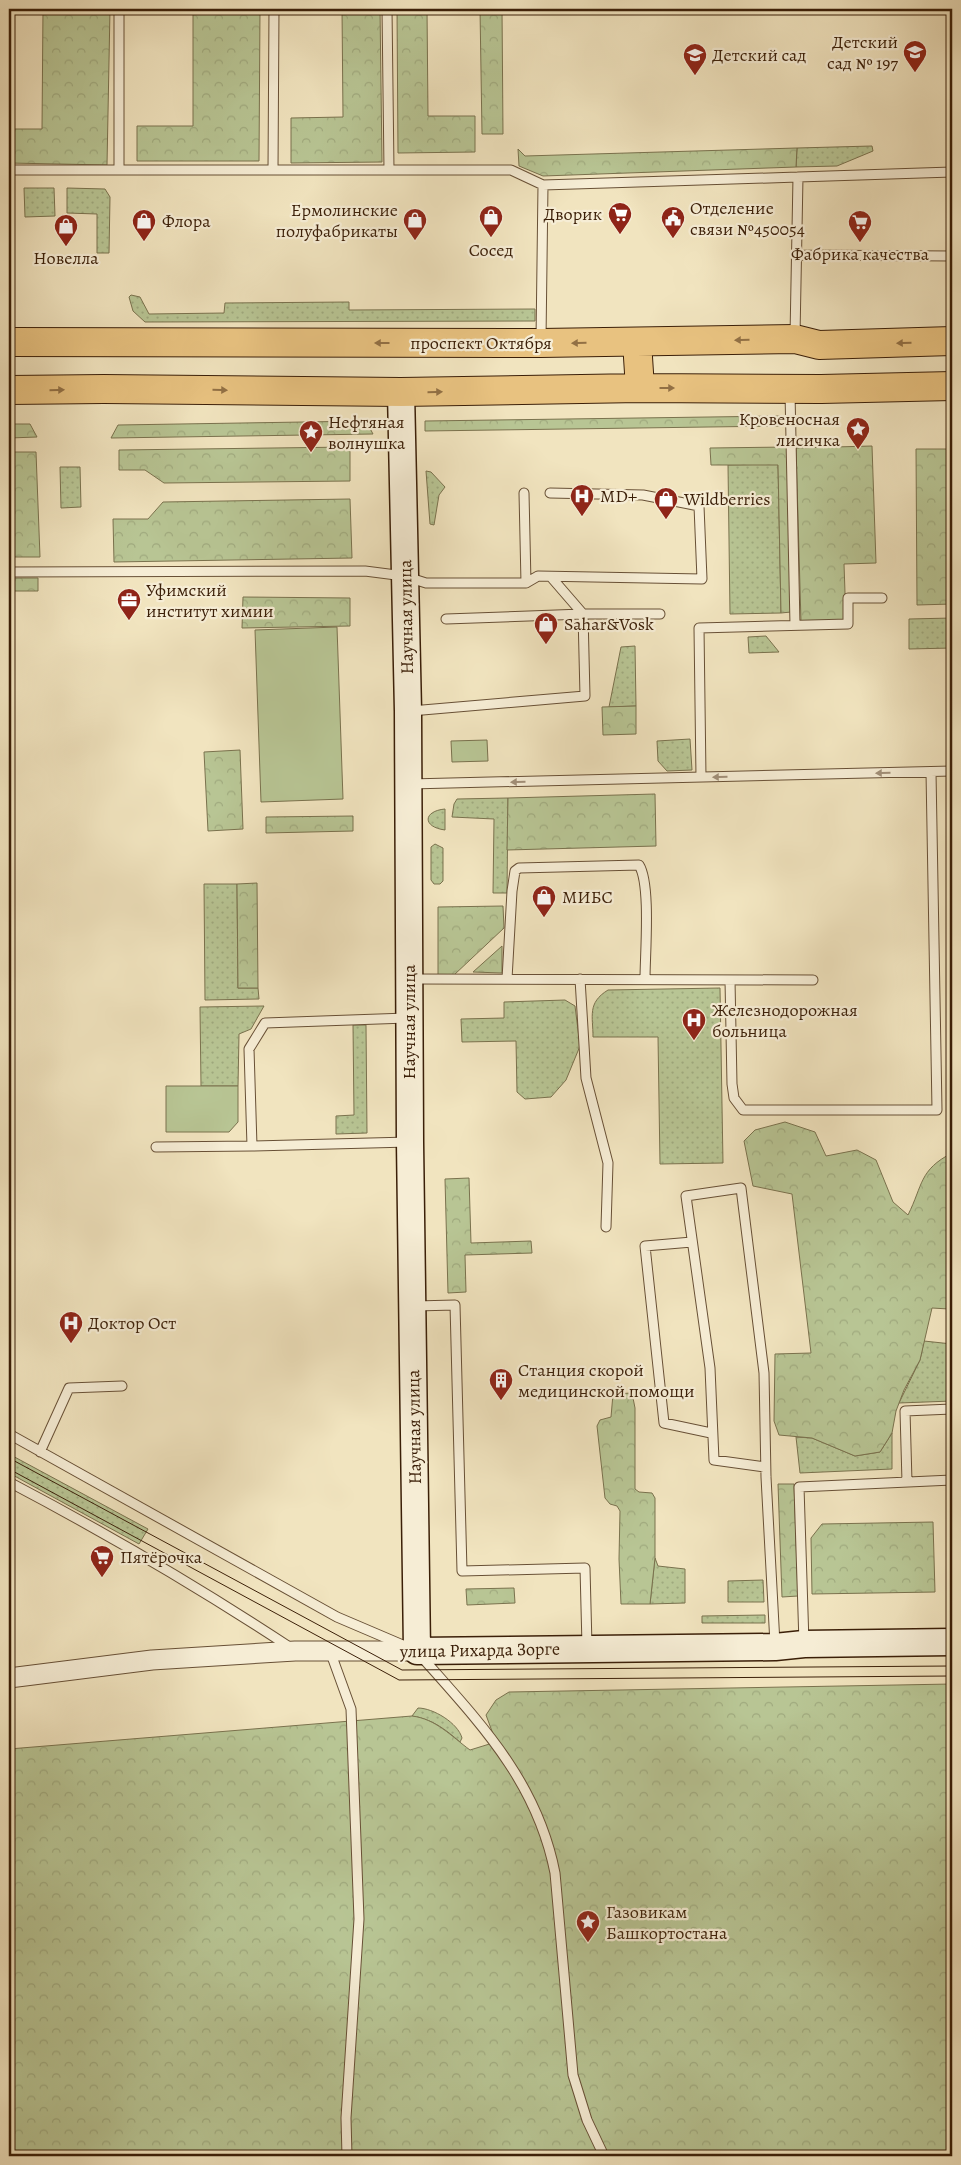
<svg xmlns="http://www.w3.org/2000/svg" width="961" height="2165" font-family="Alegreya,serif">
	<style>
		.grass { fill: url(#grass-dots); stroke: #7a724e }
		.forest { fill: url(#forest-crowns); stroke: #7a724e }
		.park { fill: #b8c594; stroke: #7a724e }
		.lines { fill: none; stroke-linecap: round; stroke-linejoin: round }
		.lane-casing { stroke: #685036; stroke-width: 11 }
		.street-casing { stroke: #685036; stroke-width: 21 }
		.secondary-casing { stroke: #3b1f08; stroke-width: 29 }
		.primary-casing { stroke: #3b1f08; stroke-width: 30 }
		.lane { stroke: #f6edd5; stroke-width: 9 }
		.street { stroke: #f6edd5; stroke-width: 19 }
		.secondary { stroke: #f6edd5; stroke-width: 26 }
		.primary { stroke: #e8c280; stroke-width: 28 }
		.tram { stroke: #3b1f08; stroke-width: 1 }
		.oneway { fill: #927044 }
		.oneway2 { fill: #a29079 }
		.labels { text-anchor: middle; stroke-width: 4.5; stroke-linejoin: round; paint-order: stroke }
		.poi-label { font-size: 18px; fill: #3b1f08; stroke: #f6edd5; text-anchor: start }
		.street-label { font-size: 18px; fill: #3b1f08; stroke: #f6edd5 }
	</style>
	<defs>
		<pattern id="grass-dots" width="8" height="8" patternUnits="userSpaceOnUse" patternTransform="scale(1.25)"><rect width="8" height="8" fill="#b8c594"/><path d="M2 2h.1M6 6h.1" fill="none" stroke="#9fa97e" stroke-width="1.8" stroke-linecap="round"/></pattern>
		<pattern id="forest-crowns" width="20" height="18" patternUnits="userSpaceOnUse" patternTransform="scale(1.25)"><rect width="20" height="18" fill="#b8c594"/><path d="M2 6a3 3 0 1 1 6 0M12 15a3 3 0 1 1 6 0" fill="none" stroke="#9fa97e"/></pattern>
	</defs>
	<rect width="100%" height="100%" fill="#f1e4bf"/>
	<filter id="stains"><feTurbulence type="fractalNoise" baseFrequency=".004" numOctaves="4"/><feColorMatrix values="0 0 0 0 .2 0 0 0 0 .09 0 0 0 0 .02 0 0 0 .5 -.17"/></filter>
	<radialGradient id="worn" r=".72"><stop offset=".6" stop-color="#630" stop-opacity="0"/><stop offset="1" stop-color="#630" stop-opacity=".3"/></radialGradient>
	<path class="grass" d="M872 146 873 151 837 166 796 167 797 148Z
		M24 188H54L55 216 25 217Z
		M67 188 105 189 110 197 109 253H97V214L67 213Z
		M131 295 140 297 149 314 224 313 225 303 349 302V310L535 309V321L145 322 133 311 129 297Z
		M778 464 781 613 730 614 728 465Z
		M60 467H80L81 507 61 508Z
		M426 471 431 472 445 487 439 495 434 525 430 524Z
		M952 618V648L909 649V619Z
		M766 636 779 652 749 653 748 637Z
		M635 646 636 706 609 707 621 647Z
		M690 739 692 770 667 771 658 761 657 741Z
		M508 798 507 893H493L494 819 452 817 454 804 457 799Z
		M445 809V830C422 827 423 811 445 809Z
		M435 844 443 848V881L440 884H434L431 880V847Z
		M204 884H237L238 988H258L259 999 205 1000Z
		M720 988 723 1163 660 1164 658 1037H593C593 1016 587 1003 608 990Z
		M565 1000 575 1006 580 1046 566 1080 551 1097 525 1099 517 1092 516 1041 462 1042 461 1019 504 1018V1002Z
		M264 1006 251 1029 239 1034 238 1086H201L200 1007Z
		M353 1025H366L367 1133 336 1134V1116L354 1115Z
		M924 1341 952 1344V1401L899 1403 920 1360Z
		M892 1433V1469L800 1473 796 1437 812 1438 855 1456 880 1452Z
		M9 1454 148 1529 139 1544 9 1473Z
		M655 1558 658 1566 685 1569V1603L650 1604Z
		M763 1580 764 1602H728V1581Z
		M765 1615V1623H702V1616Z
		M418 1708C433 1708 458 1723 462 1738L460 1742C445 1729 432 1719 412 1716Z"/>
	<path class="forest" d="M43 9H110L107 165 9 163V129H42Z
		M193 9H260L259 161H137V126H193Z
		M342 9H380L382 162 291 163V118L343 117Z
		M397 9H427L428 116H475V152L398 153Z
		M480 9H502L503 134H482Z
		M797 148 796 167 543 176 519 166 518 149 525 156Z
		M780 416V426L425 431V421Z
		M366 421 373 434 111 438 118 425Z
		M9 424H30L37 437 9 438Z
		M872 446 876 563 844 564 846 621 801 622 796 448Z
		M350 447V481L164 483 145 470H119V450Z
		M788 447 791 612 781 613 778 465H711L710 448Z
		M916 449H952V604L917 605Z
		M9 452H36L40 557H9Z
		M350 499 352 558 114 562 113 519H148L163 502Z
		M9 578H38V591H9Z
		M243 597 350 598V626L242 628Z
		M636 706V734L603 735 602 707Z
		M240 750 243 829 208 831 204 752Z
		M655 794 656 846 507 850 508 798Z
		M353 816V831L266 833V817Z
		M257 883 258 988H238L237 884Z
		M503 906 504 928 454 975H438V907Z
		M502 946V973L473 972Z
		M785 1122 815 1132 826 1156 857 1150 876 1160 893 1202 908 1215C923 1185 919 1170 952 1153V1306L949 1309 932 1308 920 1360 904 1390 896 1411 892 1433 880 1452 855 1456 812 1438 779 1435 774 1421 775 1354 811 1353 792 1194 753 1186 744 1141 755 1130Z
		M469 1178 471 1243 531 1241 532 1253 465 1255 466 1292 448 1293 445 1179Z
		M632 1393 635 1408V1489L639 1492 652 1493 655 1498V1558L650 1604H621L619 1559 620 1511 617 1506 610 1504 605 1498 597 1426 600 1420 611 1417 613 1394Z
		M778 1484H794L798 1596 782 1597Z
		M933 1522 935 1592 812 1594 811 1538 822 1524Z
		M514 1588 515 1603 467 1605 466 1589Z
		M952 1684V2156H9V1749L412 1716C436 1719 451 1736 470 1750L496 1742 486 1715 496 1700 509 1692Z"/>
	<path class="park" d="M337 627 343 799 261 802 255 630Z
		M487 740 488 761 452 762 451 741Z
		M166 1086H238V1122L229 1132H166Z"/>
	<g class="lines">
		<g class="lane-casing">
			<path id="lane" d="M119 9V170
				M387 9 389 170H511L543 185 541 340
				M9 170H389
				M273 170 274 9
				M543 185 798 177
				M796 255 952 256
				M795 336 798 177 952 172
				M790 393 795 625
				M524 493 526 583
				M9 572 365 571 404 576 426 583H526L538 576 702 579 699 506 643 495 550 493
				M446 619 583 614H660
				M411 711 585 696 583 614 551 577
				M701 777 699 628 848 624V598H882
				M410 784 952 771
				M412 979 813 980
				M507 979 512 891 515 871 519 868 639 865C651 884 645 954 645 979
				M580 979 586 1078 608 1163 606 1227
				M730 980 732 1084 734 1098 743 1110H937L931 772
				M407 1018 265 1023 249 1049 252 1146 409 1142
				M156 1147 252 1146
				M692 1242 645 1246 664 1423 711 1433
				M415 1306 455 1305 462 1571 585 1568 587 1646
				M9 1434 337 1617 405 1646
				M40 1452 69 1388 122 1386
				M765 1467 714 1460 710 1368 686 1196 741 1188 764 1373 766 1477 775 1644
				M9 1482C106 1533 200 1588 291 1648
				M907 1482 905 1411 952 1409
				M804 1643 799 1487 952 1480
				M330 1651 351 1709 359 1919 346 2118 347 2156
				M420 1655C480 1723 537 1781 555 1873L573 2075 587 2120 604 2156"/>
		</g>
		<g class="street-casing">
			<path id="street" d="M9 1678 152 1660 295 1651H417"/>
		</g>
		<g class="secondary-casing">
			<path id="secondary" d="M401 392 408 711 410 1142 417 1651 775 1647 804 1644 952 1642"/>
		</g>
		<g class="primary-casing">
			<path id="primary" d="M9 342 541 343 795 339 819 345 952 341
				M637 342 640 388
				M9 390 104 389 401 392 640 388 821 389 952 386"/>
		</g>
		<use href="#lane" class="lane"/>
		<use href="#street" class="street"/>
		<use href="#secondary" class="secondary"/>
		<use href="#primary" class="primary"/>
		<path class="tram" d="M9 1458 402 1670 952 1666
			M9 1469 399 1680 952 1676"/>
	</g>
	<defs><path id="oneway-solid" d="M-6-.8H1V-3.2L6.5 0L1 3.2V.8H-6Z" transform="scale(1.25)"/></defs>
	<g class="oneway">
		<use href="#oneway-solid" transform="translate(742 340) rotate(179)"/>
		<use href="#oneway-solid" transform="translate(382 343) rotate(-180)"/>
		<use href="#oneway-solid" transform="translate(579 343) rotate(179)"/>
		<use href="#oneway-solid" transform="translate(904 343) rotate(178)"/>
		<use href="#oneway-solid" transform="translate(667 388)"/>
		<use href="#oneway-solid" transform="translate(57 390) rotate(-1)"/>
		<use href="#oneway-solid" transform="translate(220 390) rotate(1)"/>
		<use href="#oneway-solid" transform="translate(435 392) rotate(-1)"/>
	</g>
	<g class="oneway2">
		<use href="#oneway-solid" transform="translate(883 773) rotate(179)"/>
		<use href="#oneway-solid" transform="translate(720 777) rotate(179)"/>
		<use href="#oneway-solid" transform="translate(518 782) rotate(179)"/>
	</g>
	<defs>
		<g id="school-pin" transform="scale(1.25)"><path d="M0 17L-7.5 6A9.5 9.5 0 1 1 7.5 6Z" fill="#8f2418" stroke="#f6edd5"/><path d="M0-5L7-2L0 1L-7-2ZM-4 1L0 2.5L4 1V4Q0 6-4 4Z" fill="#fff"/></g>
		<g id="supermarket-pin" transform="scale(1.25)"><path d="M0 17L-7.5 6A9.5 9.5 0 1 1 7.5 6Z" fill="#8f2418" stroke="#f6edd5"/><path d="M-6-5.5h2.5l.6 2H6L4.5 2H-2.5L-4.4-4H-6ZM-1.5 3.2a1.3 1.3 0 1 0 .1 0ZM3 3.2a1.3 1.3 0 1 0 .1 0Z" fill="#fff"/></g>
		<g id="shop-pin" transform="scale(1.25)"><path d="M0 17L-7.5 6A9.5 9.5 0 1 1 7.5 6Z" fill="#8f2418" stroke="#f6edd5"/><path d="M-5-2.5h2.3a2.7 3.5 0 0 1 5.4 0H5L5.5 6h-11ZM-1.5-2.5h3a1.5 2.3 0 0 0-3 0Z" fill="#fff"/></g>
		<g id="civic-pin" transform="scale(1.25)"><path d="M0 17L-7.5 6A9.5 9.5 0 1 1 7.5 6Z" fill="#8f2418" stroke="#f6edd5"/><path d="M-.6-6.5H3V-4.5H.6V-3L4-1V1h2V6H-6V1h2V-1L-.6-3ZM-1.2 2.5V6h2.4V2.5Z" fill="#fff"/></g>
		<g id="sight-pin" transform="scale(1.25)"><path d="M0 17L-7.5 6A9.5 9.5 0 1 1 7.5 6Z" fill="#8f2418" stroke="#f6edd5"/><path d="M0-6L1.8-2.2L6-1.7L2.9 1.2L3.7 5.4L0 3.3L-3.7 5.4L-2.9 1.2L-6-1.7L-1.8-2.2Z" fill="#fff"/></g>
		<g id="hospital-pin" transform="scale(1.25)"><path d="M0 17L-7.5 6A9.5 9.5 0 1 1 7.5 6Z" fill="#8f2418" stroke="#f6edd5"/><path d="M-5-5h3v3.5h4V-5h3V5h-3V1.5h-4V5h-3Z" fill="#fff"/></g>
		<g id="office-pin" transform="scale(1.25)"><path d="M0 17L-7.5 6A9.5 9.5 0 1 1 7.5 6Z" fill="#8f2418" stroke="#f6edd5"/><path d="M-6-3h4V-5.5h4V-3h4V5H-6ZM-1-4.5V-3h2v-1.5ZM-6 0V1H6V0Z" fill="#fff"/></g>
		<g id="building-pin" transform="scale(1.25)"><path d="M0 17L-7.5 6A9.5 9.5 0 1 1 7.5 6Z" fill="#8f2418" stroke="#f6edd5"/><path d="M-4-6H4V6H1V3H-1V6H-4ZM-2.5-4.3h1.7v1.8h-1.7ZM.8-4.3h1.7v1.8H.8ZM-2.5-1h1.7V.8h-1.7ZM.8-1h1.7V.8H.8Z" fill="#fff"/></g>
	</defs>
	<g fill-rule="evenodd">
		<use href="#school-pin" x="915" y="52"/>
		<use href="#school-pin" x="695" y="55"/>
		<use href="#supermarket-pin" x="620" y="214"/>
		<use href="#shop-pin" x="491" y="217"/>
		<use href="#civic-pin" x="673" y="218"/>
		<use href="#shop-pin" x="415" y="220"/>
		<use href="#shop-pin" x="144" y="221"/>
		<use href="#supermarket-pin" x="860" y="222"/>
		<use href="#shop-pin" x="66" y="226"/>
		<use href="#sight-pin" x="858" y="429"/>
		<use href="#sight-pin" x="311" y="432"/>
		<use href="#hospital-pin" x="582" y="496"/>
		<use href="#shop-pin" x="666" y="499"/>
		<use href="#office-pin" x="129" y="600"/>
		<use href="#shop-pin" x="546" y="624"/>
		<use href="#shop-pin" x="544" y="897"/>
		<use href="#hospital-pin" x="694" y="1020"/>
		<use href="#hospital-pin" x="71" y="1323"/>
		<use href="#building-pin" x="501" y="1380"/>
		<use href="#supermarket-pin" x="102" y="1557"/>
		<use href="#sight-pin" x="588" y="1922"/>
	</g>
	<g class="labels">
		<g class="poi-label">
			<text x="898" y="48" text-anchor="end">Детский<tspan x="898" dy="21">сад № 197</tspan></text>
			<text x="712" y="61">Детский сад</text>
			<text x="690" y="214">Отделение<tspan x="690" dy="21">связи №450054</tspan></text>
			<text x="398" y="216" text-anchor="end">Ермолинские<tspan x="398" dy="21">полуфабрикаты</tspan></text>
			<text x="602" y="220" text-anchor="end">Дворик</text>
			<text x="162" y="227">Флора</text>
			<text x="491" y="256" text-anchor="middle">Сосед</text>
			<text x="860" y="260" text-anchor="middle">Фабрика качества</text>
			<text x="66" y="264" text-anchor="middle">Новелла</text>
			<text x="840" y="425" text-anchor="end">Кровеносная<tspan x="840" dy="21">лисичка</tspan></text>
			<text x="328" y="428">Нефтяная<tspan x="328" dy="21">волнушка</tspan></text>
			<text x="600" y="502">MD+</text>
			<text x="684" y="505">Wildberries</text>
			<text x="146" y="596">Уфимский<tspan x="146" dy="21">институт химии</tspan></text>
			<text x="564" y="630">Sahar&amp;Vosk</text>
			<text x="562" y="903">МИБС</text>
			<text x="712" y="1016">Железнодорожная<tspan x="712" dy="21">больница</tspan></text>
			<text x="88" y="1329">Доктор Ост</text>
			<text x="518" y="1376">Станция скорой<tspan x="518" dy="21">медицинской помощи</tspan></text>
			<text x="120" y="1563">Пятёрочка</text>
			<text x="606" y="1918">Газовикам<tspan x="606" dy="21">Башкортостана</tspan></text>
		</g>
		<g class="street-label">
			<text x="481" y="349">проспект Октября</text>
			<text transform="translate(406 617) rotate(-91)" y="6">Научная улица</text>
			<text transform="translate(409 1022) rotate(-90)" y="6">Научная улица</text>
			<text transform="translate(414 1427) rotate(-91)" y="6">Научная улица</text>
			<text transform="translate(480 1650) rotate(-1)" y="6">улица Рихарда Зорге</text>
		</g>
	</g>
	<rect width="961" height="2165" fill="none" stroke="#f1e4bf" stroke-width="30"/>
	<rect x="10" y="10" width="941" height="2145" fill="none" stroke="#3b1f08" stroke-width="2.5"/>
	<rect x="15" y="15" width="931" height="2135" fill="none" stroke="#3b1f08"/>
	<rect width="100%" height="100%" filter="url(#stains)"/>
	<rect width="100%" height="100%" fill="url(#worn)"/>
</svg>
